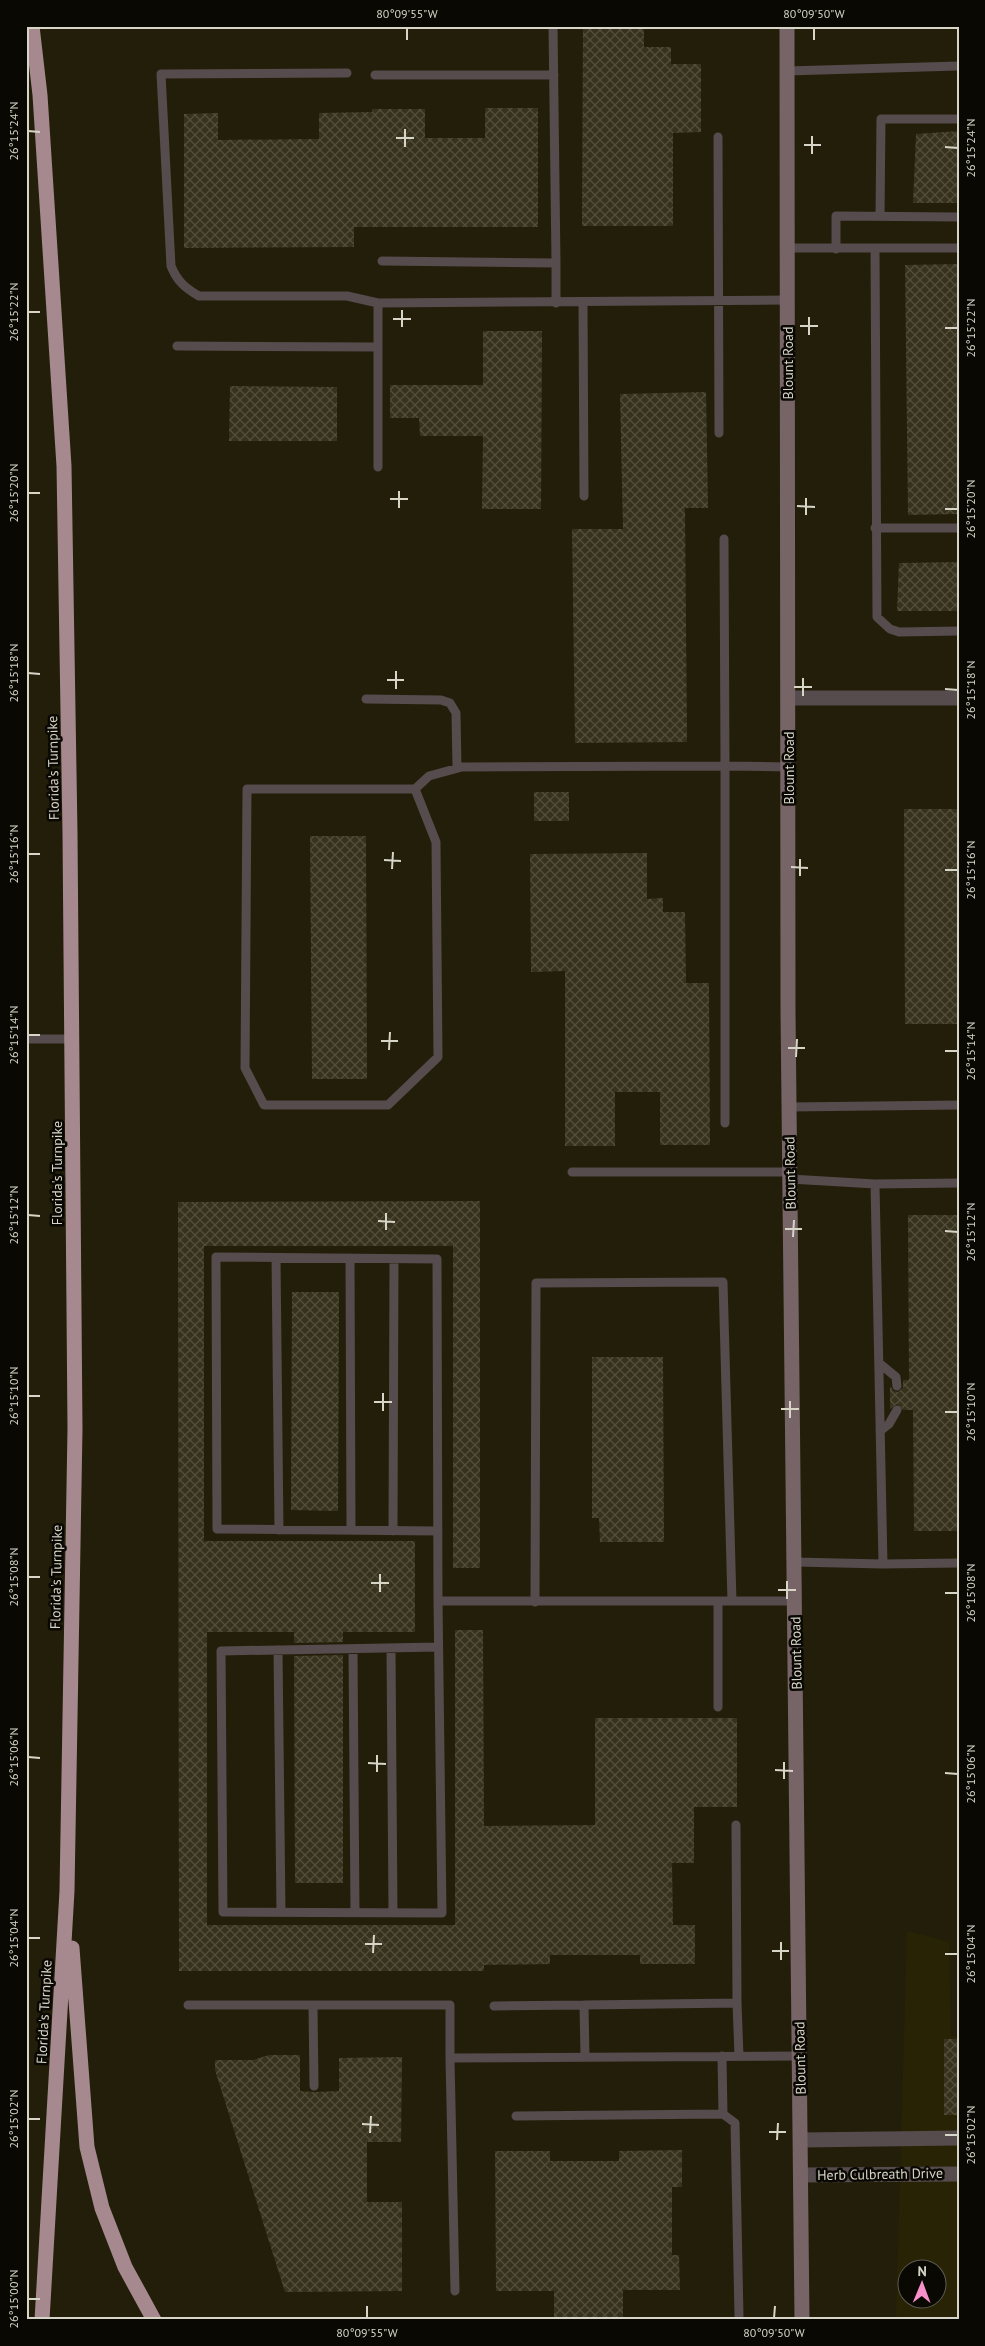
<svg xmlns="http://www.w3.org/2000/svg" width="985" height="2346" font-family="'PT Sans',sans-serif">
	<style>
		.built { fill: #292306; fill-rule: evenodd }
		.building { fill: url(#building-cross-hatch) }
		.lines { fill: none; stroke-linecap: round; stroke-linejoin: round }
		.lane { stroke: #564b4d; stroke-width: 9 }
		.street { stroke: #564b4d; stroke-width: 15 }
		.secondary { stroke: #766467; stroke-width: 15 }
		.highway { stroke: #a5898e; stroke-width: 15 }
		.ticks { fill: none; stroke: #d7d4c8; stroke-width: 2 }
		.labels { text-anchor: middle; stroke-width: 5; stroke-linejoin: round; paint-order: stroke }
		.street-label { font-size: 14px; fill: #d7d4c8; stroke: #0a0802 }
		.neatline { fill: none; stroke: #d7d4c8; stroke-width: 2 }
		.ticks-label { font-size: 12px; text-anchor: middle; fill: #d7d4c8 }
	</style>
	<defs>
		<pattern id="building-cross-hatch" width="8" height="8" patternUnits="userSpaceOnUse" patternTransform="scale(1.25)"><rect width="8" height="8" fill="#37321d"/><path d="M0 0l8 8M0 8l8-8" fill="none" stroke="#534f3c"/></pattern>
	</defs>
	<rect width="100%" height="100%" fill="#221e09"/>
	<path class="built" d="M907 1931 949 1942 951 2036 959 2037V2320H896ZM908 2268H938V2298H908Z"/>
	<path class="building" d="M583 26H644V47H671V64H701V132L673 133V226H582Z
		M485 108H538V227H354V247L184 248V114L218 113V140L319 139V113L372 112V109H425V138H485Z
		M959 131V203H913L916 134Z
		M959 264V514L908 515 905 265Z
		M483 331H542L541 509H482L483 436H420L419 418H390V385H483Z
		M230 386 337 387V441H229Z
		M706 392 708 508H685L687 742 575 743 572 529H623L620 394Z
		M959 562V611H897L899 563Z
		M534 792H569V821H534Z
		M904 809H959V1024H905Z
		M310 836H366L367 1079H312Z
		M647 853V899L663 898V912H685L686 983H709L710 1145H660V1092H615V1146H565V971L531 972 530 854Z
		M480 1201V1568H453V1246H204V1541H415V1632H343V1642L294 1643V1632H207V1925H455V1630H483L484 1826 595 1825V1718H737V1807H694V1863H672L673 1925H695V1964H640V1955H550V1964L484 1965V1971H179L178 1202Z
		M908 1215H959V1531H914L913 1410H903L897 1404 890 1409V1386L894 1391 898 1392 903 1388V1380H909Z
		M292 1292H339L338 1511 291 1510Z
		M592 1357H663L664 1542H600L599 1518H592Z
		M343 1655V1883H295L294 1656Z
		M944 2039H959V2115H944Z
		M269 2055H300V2091L314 2092 339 2091V2058L402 2057 401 2142H367V2202H402V2291L285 2292 215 2070V2060H253Z
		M682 2150V2187H672V2255H679L680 2290H623V2320H554V2291H496L495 2151H550V2161H619V2151Z"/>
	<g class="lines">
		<path class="lane" d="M553 26 556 263
			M787 71 958 66
			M347 73 161 74 171 266C177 281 185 288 199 296H347L378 303
			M375 75H554
			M718 137 719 433
			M880 216 881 119H959
			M788 248H959
			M875 248 877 617 890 629 899 632 959 631
			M836 249V216L959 217
			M382 261 556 263V303
			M583 302 584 496
			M177 346 378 347
			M378 467V303L788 300
			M875 528H959
			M724 539 725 766 789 767
			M366 699 441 700 450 703 456 713 457 768
			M415 789 436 842 438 1057 388 1105H264L245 1068 247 789H415L429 776 462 767 725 766V1123
			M26 1039H72
			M789 1107 959 1105
			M572 1172H790
			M790 1179 875 1184
			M959 1183 875 1184 883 1564 959 1563
			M276 1258 279 1530
			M350 1258 351 1530
			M879 1363 896 1377 897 1386
			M880 1431 889 1424 897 1410
			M393 1531 394 1259
			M438 1531 217 1529 216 1257 437 1259 438 1601
			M795 1562 883 1564
			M535 1602 536 1283 723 1282 732 1601
			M438 1647 221 1651 223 1912 442 1913 438 1601H718
			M391 1649 393 1913
			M278 1650 281 1912
			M353 1650 355 1912
			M718 1707V1601H795
			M736 1825 737 2003
			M188 2005H450V2058L800 2056
			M584 2005 737 2003 739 2056
			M313 2006 314 2086
			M494 2006 584 2005 585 2057
			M450 2058 455 2291
			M723 2114 735 2123 739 2316
			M516 2116 723 2114 722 2056"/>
		<path class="street" d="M789 698H959
			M801 2140 959 2138
			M801 2175 959 2174"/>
		<path class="secondary" d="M787 26 788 1011 802 2320"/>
		<path class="highway" d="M32 26 40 95 64 466 70 833 75 1429 67 1891 42 2320
			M72 1948 87 2147 102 2208 125 2267 154 2320"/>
	</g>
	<path class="ticks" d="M407 40V28M814 40V28M28 131 40 132M396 138H414M804 145H821M405 147V129M945 147 958 148M812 154V136M28 312H40M393 319H411M800 326H818M402 327V310M945 328H958M809 335V317M28 493H40M390 499H408M797 506 815 507M399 508V491M945 509H958M806 515V498M28 673 40 674M387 680H404M794 687H812M396 689V671M945 689 958 690M803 696V678M28 854H40M384 860 401 861M791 867 808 868M392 869 393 852M945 870H958M800 876V859M28 1035H40M381 1041H398M788 1048H805M389 1050 390 1032M945 1051H958M796 1057 797 1039M28 1215 40 1216M378 1221 395 1222M785 1229H802M386 1230V1213M945 1231 958 1232M793 1237 794 1220M28 1396H40M374 1402H392M781 1409H799M383 1411V1393M945 1412H958M790 1418V1401M28 1577H40M371 1583H389M778 1590H796M380 1592V1574M945 1593H958M787 1599V1581M28 1757 40 1758M368 1763 386 1764M775 1770 793 1771M377 1772V1755M945 1773 958 1774M784 1779V1762M28 1938H40M365 1944H382M772 1951H789M373 1953 374 1935M945 1954H958M781 1960V1942M28 2119H40M362 2124 379 2125M769 2132H786M370 2133 371 2116M945 2135H958M777 2140 778 2123M28 2299H40M367 2318V2306M774 2318 775 2306"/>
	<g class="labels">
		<g class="street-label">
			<text transform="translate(788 363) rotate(-90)" y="5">Blount Road</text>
			<text transform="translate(53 768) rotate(-91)" y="5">Florida's Turnpike</text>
			<text transform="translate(789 768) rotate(-90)" y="5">Blount Road</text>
			<text transform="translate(57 1173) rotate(-90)" y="5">Florida's Turnpike</text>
			<text transform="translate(790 1173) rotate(-91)" y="5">Blount Road</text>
			<text transform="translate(56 1577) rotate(-89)" y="5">Florida's Turnpike</text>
			<text transform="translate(796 1653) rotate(-91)" y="5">Blount Road</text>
			<text transform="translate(44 2012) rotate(-87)" y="5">Florida's Turnpike</text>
			<text transform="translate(800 2058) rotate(-91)" y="5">Blount Road</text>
			<text transform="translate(880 2174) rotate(-1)" y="5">Herb Culbreath Drive</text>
		</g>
	</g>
	<rect width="985" height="2346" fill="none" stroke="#0a0802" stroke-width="55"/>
	<g transform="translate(922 2284) rotate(1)"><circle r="24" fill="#0a0802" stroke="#5c5a51"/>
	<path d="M0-4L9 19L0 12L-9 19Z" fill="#f890cb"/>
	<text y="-8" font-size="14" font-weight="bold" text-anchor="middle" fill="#d7d4c8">N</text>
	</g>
	<rect x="28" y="28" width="930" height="2290" class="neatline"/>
	<g class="ticks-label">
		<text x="407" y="18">80°09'55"W</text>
		<text x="814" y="18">80°09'50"W</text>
		<text transform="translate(14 131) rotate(-90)" y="4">26°15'24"N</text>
		<text transform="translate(971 148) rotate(-90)" y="4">26°15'24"N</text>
		<text transform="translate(14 312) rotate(-90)" y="4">26°15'22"N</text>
		<text transform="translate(971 328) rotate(-90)" y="4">26°15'22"N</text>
		<text transform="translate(14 493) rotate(-90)" y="4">26°15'20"N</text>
		<text transform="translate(971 509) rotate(-90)" y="4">26°15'20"N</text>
		<text transform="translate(14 673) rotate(-90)" y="4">26°15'18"N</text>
		<text transform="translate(971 690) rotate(-90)" y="4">26°15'18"N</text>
		<text transform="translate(14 854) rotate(-90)" y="4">26°15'16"N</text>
		<text transform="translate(971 870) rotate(-90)" y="4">26°15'16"N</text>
		<text transform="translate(14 1035) rotate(-90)" y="4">26°15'14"N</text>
		<text transform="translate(971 1051) rotate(-90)" y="4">26°15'14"N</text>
		<text transform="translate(14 1215) rotate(-90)" y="4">26°15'12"N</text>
		<text transform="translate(971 1232) rotate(-90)" y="4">26°15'12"N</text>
		<text transform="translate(14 1396) rotate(-90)" y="4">26°15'10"N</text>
		<text transform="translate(971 1412) rotate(-90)" y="4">26°15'10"N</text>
		<text transform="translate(14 1577) rotate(-90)" y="4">26°15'08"N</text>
		<text transform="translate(971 1593) rotate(-90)" y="4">26°15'08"N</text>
		<text transform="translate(14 1757) rotate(-90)" y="4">26°15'06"N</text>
		<text transform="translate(971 1774) rotate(-90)" y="4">26°15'06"N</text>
		<text transform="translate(14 1938) rotate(-90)" y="4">26°15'04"N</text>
		<text transform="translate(971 1954) rotate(-90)" y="4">26°15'04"N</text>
		<text transform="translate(14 2119) rotate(-90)" y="4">26°15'02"N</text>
		<text transform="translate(971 2135) rotate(-90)" y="4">26°15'02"N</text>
		<text transform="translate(14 2299) rotate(-90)" y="4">26°15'00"N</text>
		<text x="367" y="2337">80°09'55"W</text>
		<text x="774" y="2337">80°09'50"W</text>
	</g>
</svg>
